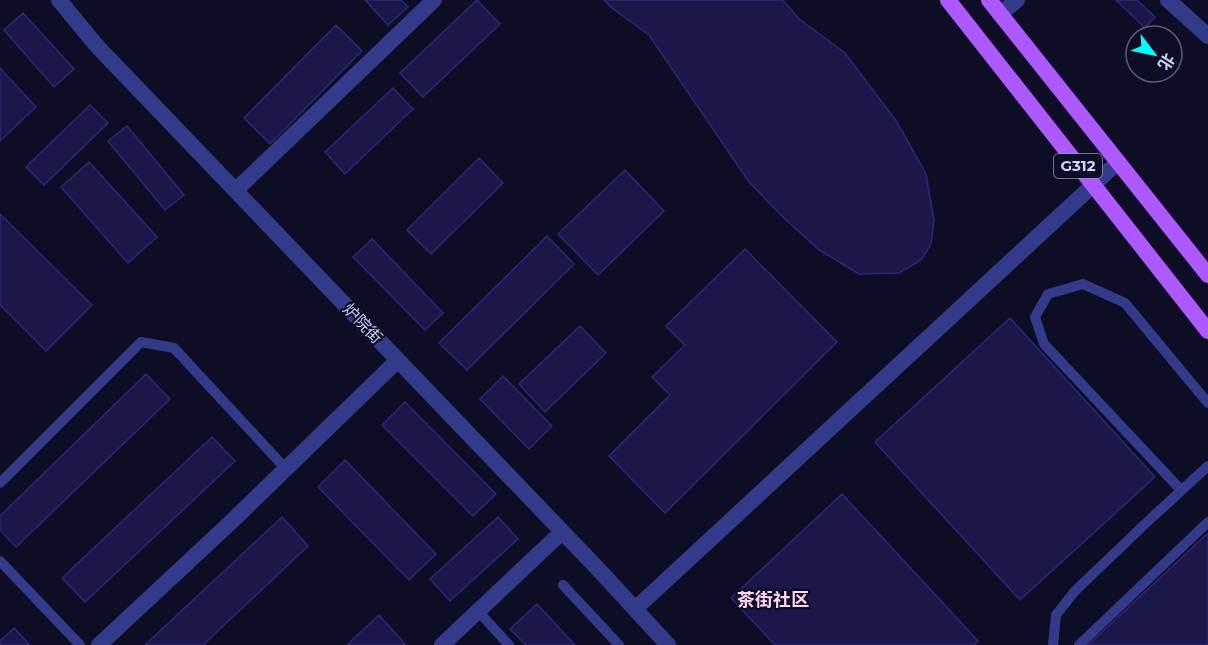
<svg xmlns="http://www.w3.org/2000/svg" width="1208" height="645" font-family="Montserrat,'Noto Sans SC',sans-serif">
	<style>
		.building { fill: #1b1748; stroke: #2e2776; stroke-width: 1.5 }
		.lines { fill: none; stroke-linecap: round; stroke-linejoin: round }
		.service { stroke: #333a89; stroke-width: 10 }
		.minor { stroke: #333a89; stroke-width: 16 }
		.primary { stroke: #ae58ff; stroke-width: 16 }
		.labels { text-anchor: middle; stroke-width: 4.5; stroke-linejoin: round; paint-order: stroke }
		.shield { fill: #0e0d26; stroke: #9696be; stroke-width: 1.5 }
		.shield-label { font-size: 15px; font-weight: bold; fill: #d1d1ff }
		.street-label { font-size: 16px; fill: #d1d1ff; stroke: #0e0d26 }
		.neighbourhood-label { font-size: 18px; font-weight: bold; fill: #ffd3f4; stroke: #0e0d26 }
	</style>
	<rect width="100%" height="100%" fill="#0e0d26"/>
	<path class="building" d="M365 0H401L408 7 388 25Z
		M477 0 500 24 423 97 400 73Z
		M604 0H783L798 18 845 53 897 122 926 174 934 220 931 244 921 260 899 273 859 274 819 250 784 218 749 182 649 35 612 8Z
		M1116 0H1137L1155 17 1145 28Z
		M23 13 74 69 54 87 4 30Z
		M336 25 362 51 270 144 244 118Z
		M0 68 36 107 0 141Z
		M393 88 413 109 345 174 325 152Z
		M90 105 108 123 44 185 26 167Z
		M127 126 184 195 165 210 108 141Z
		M479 158 503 183 431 254 407 230Z
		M89 162 157 237 128 263 61 187Z
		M625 170 664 211 598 275 558 234Z
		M0 214 92 305 46 351 0 305Z
		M547 236 574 264 467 370 439 343Z
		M372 239 443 313 425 330 353 257Z
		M745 249 837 342 665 513 609 456 670 395 652 377 685 345 666 326Z
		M1010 318 1155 477 1020 600 875 442Z
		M580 326 606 353 545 412 519 384Z
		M146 374 170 399 16 547 0 530V516Z
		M503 376 552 426 529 449 480 399Z
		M405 402 496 494 473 516 382 425Z
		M212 437 235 461 85 602 62 578Z
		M345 460 436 554 409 580 318 487Z
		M842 494 978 641 974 645H775L731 598Z
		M282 517 308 546 203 645H145Z
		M498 517 518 539 450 601 430 579Z
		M1207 534 1208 536V645H1088Z
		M537 604 575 645H526L510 629Z
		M379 615 406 645H347Z
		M14 628 30 645H0V641Z"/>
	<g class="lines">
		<path class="service" d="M0 483 141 342 174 348 286 469
			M1181 490 1044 344 1035 317 1048 294 1083 284 1125 303 1208 403
			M0 561 80 645
			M563 585 619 645
			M478 611 509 645
			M1053 645 1056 615 1075 591 1145 524 1208 466
			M1079 645 1208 522"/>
		<path class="minor" d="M59 0 96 45 600 571 668 645
			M1168 0 1208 36
			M1000 14 1017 0
			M236 190 434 0
			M635 609 1118 162
			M99 645 231 522 398 360
			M442 645 562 532"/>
		<path class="primary" d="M948 0 1208 331
			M989 0 1208 275"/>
	</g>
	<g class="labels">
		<rect class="shield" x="1054" y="154" width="48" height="24" rx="4.5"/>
		<g class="shield-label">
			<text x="1078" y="171">G312</text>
		</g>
		<g class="street-label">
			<text transform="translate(363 323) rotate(46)" y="6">炉院街</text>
		</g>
		<g class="neighbourhood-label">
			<text x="773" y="606">茶街社区</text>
		</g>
	</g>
	<g transform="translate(1154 54) rotate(122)"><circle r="28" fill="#0e0d26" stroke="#5c5b7d" stroke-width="1.5"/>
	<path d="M0-4.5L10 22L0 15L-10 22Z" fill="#00fcf9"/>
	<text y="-9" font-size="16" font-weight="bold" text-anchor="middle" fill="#d1d1ff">北</text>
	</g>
</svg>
